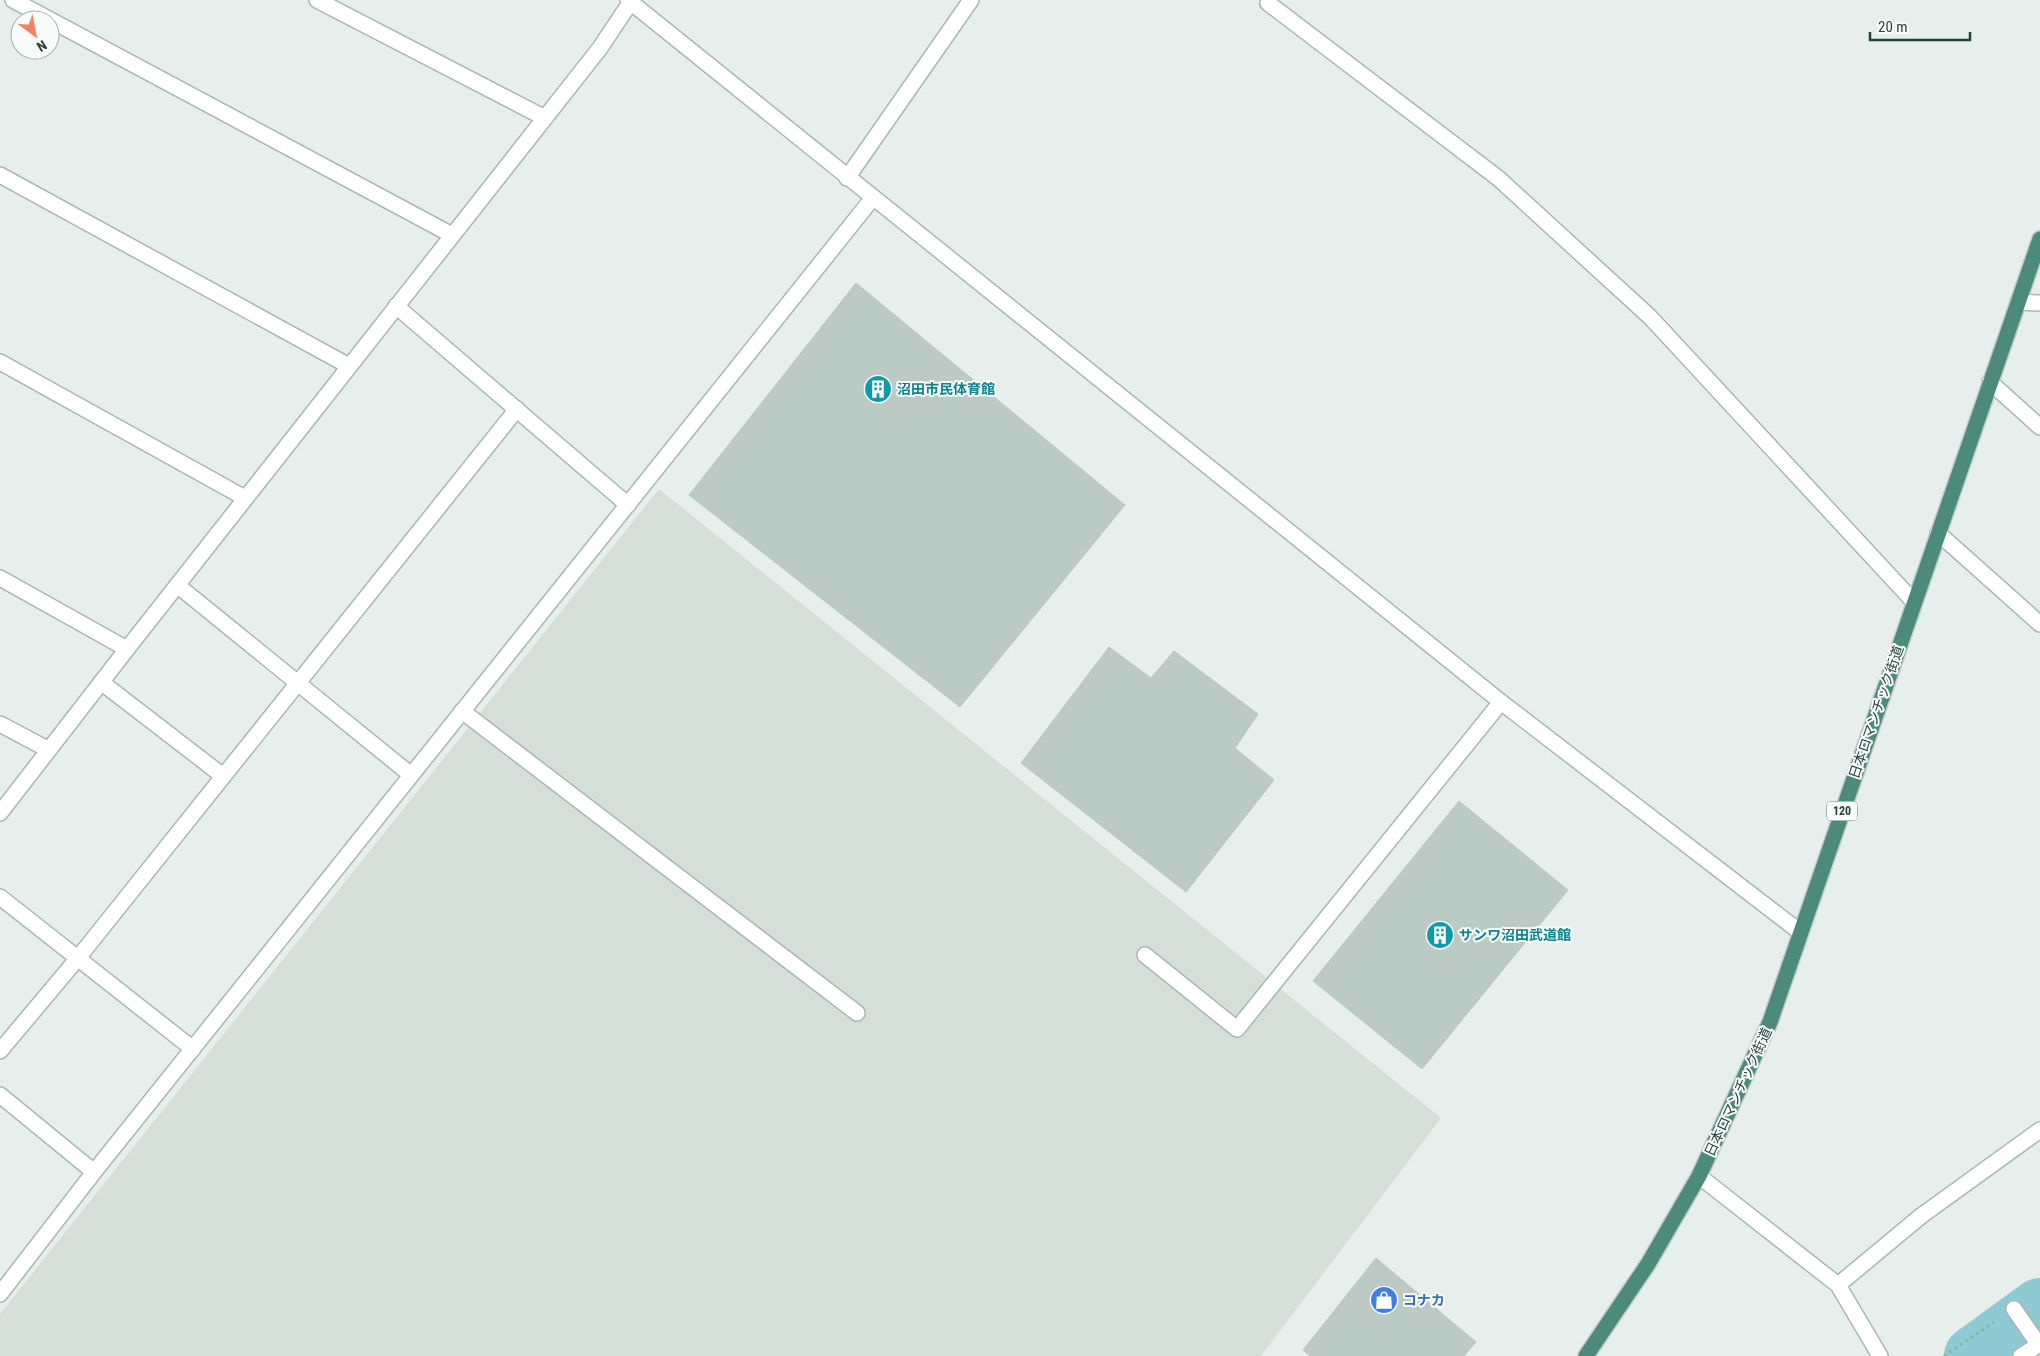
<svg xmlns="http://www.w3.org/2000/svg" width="2040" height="1356" font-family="'Roboto Condensed','Noto Sans JP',sans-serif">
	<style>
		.built { fill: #d4dfda }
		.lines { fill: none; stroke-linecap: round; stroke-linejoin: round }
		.river { stroke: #8ec9d4; stroke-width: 60 }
		.building { fill: #bbcac4; stroke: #b8c9c2 }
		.service-casing { stroke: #a8b8b2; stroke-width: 18 }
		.minor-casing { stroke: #a8b8b2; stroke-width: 18 }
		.tertiary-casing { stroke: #a8b8b2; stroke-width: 18 }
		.trunk-casing { stroke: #c2cac8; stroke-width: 18 }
		.path { stroke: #86b3a5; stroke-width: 3; stroke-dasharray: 2.5 4; stroke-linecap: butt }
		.service { stroke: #fff; stroke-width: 15 }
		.minor { stroke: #fff; stroke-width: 15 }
		.tertiary { stroke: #fff; stroke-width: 15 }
		.trunk { stroke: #4c8a7c; stroke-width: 15 }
		.labels { text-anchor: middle; stroke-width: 4; stroke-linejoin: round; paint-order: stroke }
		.shield { fill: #f7fbf9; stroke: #637a73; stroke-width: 1 }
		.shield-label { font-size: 12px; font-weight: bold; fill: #24423a }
		.culture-label { font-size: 14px; font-weight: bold; fill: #0d838f; stroke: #f7fbf9; text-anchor: start }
		.street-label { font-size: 14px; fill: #24423a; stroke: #f7fbf9 }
		.shop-label { font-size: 14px; font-weight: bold; fill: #366cbe; stroke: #f7fbf9; text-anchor: start }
	</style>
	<rect width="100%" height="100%" fill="#e6efeb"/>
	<path class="built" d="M659 489 1441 1118 1261 1356H0V1314Z"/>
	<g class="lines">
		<path class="river" d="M1974 1356 2040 1308"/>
	</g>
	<path class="building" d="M856 283 1125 505 960 707 689 495Z
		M1109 647 1151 678 1174 651 1258 714 1235 748 1274 780 1186 892 1021 763Z
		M1459 801 1568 890 1422 1069 1313 981Z
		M1376 1258 1476 1342 1464 1356H1310L1303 1350Z"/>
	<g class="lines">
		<g class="service-casing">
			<path id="service" d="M101 682 223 776
				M462 711 857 1013
				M1145 955 1237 1029 1501 702
				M0 1051 78 958 517 409
				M1921 1216 2040 1130
				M2014 1309 2039 1345"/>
		</g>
		<g class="minor-casing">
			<path id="minor" d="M13 0 452 235
				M317 0 545 118
				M1269 0 1268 3 1498 178 1650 317 1914 602
				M0 175 349 366
				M847 178 971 0
				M2018 302 2040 303
				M396 306 628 505
				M0 362 245 498
				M1990 382 2040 427
				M1938 533 2040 624
				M0 578 127 649
				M177 585 411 775
				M0 724 49 750
				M0 897 193 1049
				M0 1095 94 1172
				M1699 1176 1838 1285 1880 1356
				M1838 1285 1921 1216
				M0 1294 94 1172 872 199
				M2021 1356 2040 1344"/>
		</g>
		<g class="tertiary-casing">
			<path id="tertiary" d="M628 0 1501 702 1800 932
				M0 813 127 649 600 48 632 0"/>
		</g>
		<g class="trunk-casing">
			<path id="trunk" d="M1586 1356 1648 1264 1699 1176 1770 1022 2040 239"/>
		</g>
		<path class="path" d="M1944 1356 1994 1322"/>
		<use href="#service" class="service"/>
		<use href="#minor" class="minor"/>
		<use href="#tertiary" class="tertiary"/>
		<use href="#trunk" class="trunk"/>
	</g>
	<defs>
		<g id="building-disc" transform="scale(1.4375)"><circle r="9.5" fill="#0f9aa8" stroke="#f7fbf9"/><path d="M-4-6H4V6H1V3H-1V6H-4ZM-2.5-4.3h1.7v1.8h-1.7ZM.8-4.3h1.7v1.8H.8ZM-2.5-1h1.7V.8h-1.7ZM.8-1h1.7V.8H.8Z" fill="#fff"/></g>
		<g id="shop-disc" transform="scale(1.4375)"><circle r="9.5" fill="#3f7fe0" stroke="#f7fbf9"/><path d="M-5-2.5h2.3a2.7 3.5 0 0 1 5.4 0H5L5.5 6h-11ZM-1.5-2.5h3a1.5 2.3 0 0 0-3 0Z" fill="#fff"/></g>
	</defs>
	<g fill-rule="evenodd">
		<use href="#building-disc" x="878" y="389"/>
		<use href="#building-disc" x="1440" y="935"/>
		<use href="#shop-disc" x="1384" y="1300"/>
	</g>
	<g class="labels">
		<rect class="shield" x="1827" y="801.5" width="30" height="19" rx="4"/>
		<g class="shield-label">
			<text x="1842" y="815">120</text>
		</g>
		<g class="culture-label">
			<text x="897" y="394">沼田市民体育館</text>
			<text x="1459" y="940">サンワ沼田武道館</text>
		</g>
		<g class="street-label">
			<text transform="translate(1876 712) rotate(-71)" y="5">日本ロマンチック街道</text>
			<text transform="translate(1738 1092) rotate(-65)" y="5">日本ロマンチック街道</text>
		</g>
		<g class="shop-label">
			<text x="1403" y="1305">コナカ</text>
		</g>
	</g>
	<g transform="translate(35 35) rotate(148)"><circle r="24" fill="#f7fbf9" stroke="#a3b1ad"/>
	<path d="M0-4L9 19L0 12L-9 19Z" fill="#f4845f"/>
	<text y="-8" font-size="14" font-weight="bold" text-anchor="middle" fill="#24423a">N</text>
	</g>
	<path d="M1870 32v8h100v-8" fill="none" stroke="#24423a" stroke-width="2.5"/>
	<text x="1878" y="32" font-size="15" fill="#24423a" stroke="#f7fbf9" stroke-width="4" paint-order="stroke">20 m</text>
</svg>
